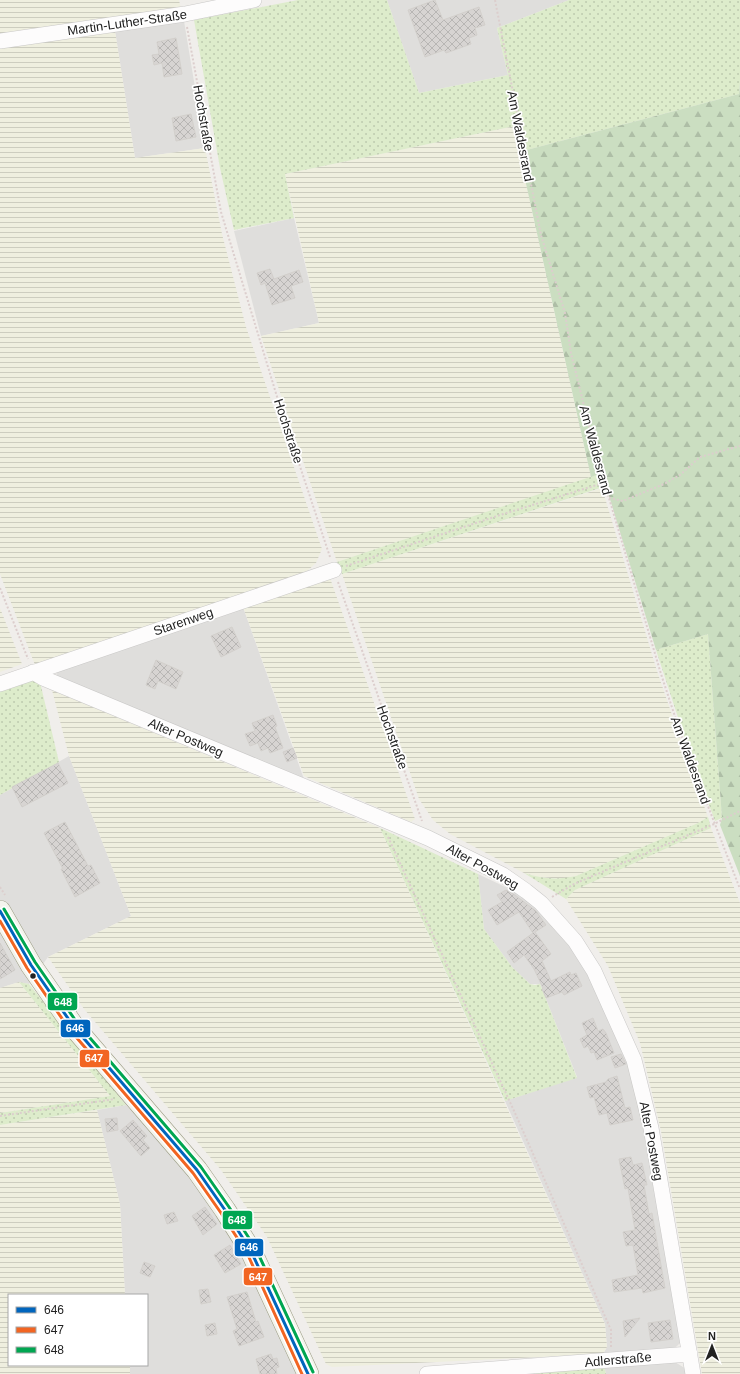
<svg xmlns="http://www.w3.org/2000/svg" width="740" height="1374" font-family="Arial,sans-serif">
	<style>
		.residential { fill: #dfdedc }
		.farmland { fill: url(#farmland-rules) }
		.grass { fill: url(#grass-dots) }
		.forest { fill: url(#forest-firs) }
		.building { fill: url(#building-cross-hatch); stroke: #d3d0cc }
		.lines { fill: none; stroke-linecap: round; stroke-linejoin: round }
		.street-casing { stroke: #c9c8c7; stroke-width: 16 }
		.secondary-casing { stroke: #999a82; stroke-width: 22 }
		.path { stroke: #dccecd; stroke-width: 2; stroke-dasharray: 2 2; stroke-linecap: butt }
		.street { stroke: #fdfcfc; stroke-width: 15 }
		.secondary { stroke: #f4f4ed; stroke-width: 21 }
		.bus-1-casing { stroke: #fff; stroke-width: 6 }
		.bus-2-casing { stroke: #fff; stroke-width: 6 }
		.bus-3-casing { stroke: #fff; stroke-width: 6 }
		.bus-1 { stroke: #0065bd; stroke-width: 3 }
		.bus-2 { stroke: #f26522; stroke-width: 3 }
		.bus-3 { stroke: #00a651; stroke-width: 3 }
		.bus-dot { fill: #222; stroke: #fff; stroke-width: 1.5 }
		.labels { text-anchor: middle; stroke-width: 3.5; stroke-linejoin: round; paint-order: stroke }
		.street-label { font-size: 13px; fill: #222; stroke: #fff }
		.line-badge { stroke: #fff; stroke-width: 1.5 }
		.badge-label { font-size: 11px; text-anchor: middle; font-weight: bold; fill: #fff }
	</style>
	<defs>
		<pattern id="farmland-rules" width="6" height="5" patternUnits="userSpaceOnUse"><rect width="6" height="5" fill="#efefdf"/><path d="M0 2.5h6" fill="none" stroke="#cdcdbf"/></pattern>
		<pattern id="grass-dots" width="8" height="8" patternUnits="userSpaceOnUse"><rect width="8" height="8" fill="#ddeccb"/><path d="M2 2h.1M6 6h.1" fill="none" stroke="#bdcaae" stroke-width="1.8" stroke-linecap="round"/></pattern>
		<pattern id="forest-firs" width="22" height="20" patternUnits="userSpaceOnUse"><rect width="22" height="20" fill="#cbdec1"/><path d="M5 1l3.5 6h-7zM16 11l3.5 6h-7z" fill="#aebea6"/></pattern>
		<pattern id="building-cross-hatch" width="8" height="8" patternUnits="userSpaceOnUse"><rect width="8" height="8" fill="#d7d4d2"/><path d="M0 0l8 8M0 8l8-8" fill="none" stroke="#b8b6b4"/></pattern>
	</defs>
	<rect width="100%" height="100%" fill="#f0eeeb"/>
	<path class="residential" d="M387 0H569L497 28 508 75 419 93Z
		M184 21 205 148 135 158 115 31Z
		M294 218 319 323 261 336 234 231Z
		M243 607 305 782 57 677 56 671Z
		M69 756 131 916 48 957 29 984 19 982 0 988V795Z
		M478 874 528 898 565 937 585 966 629 1063 651 1160 682 1341 674 1349 603 1354 607 1347 605 1324 505 1101 577 1077 540 984H530L512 967 484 929Z
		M126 1105 163 1142 196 1180 244 1253 301 1374H130V1365H147V1295H125L120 1204 97 1110Z
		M675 1362 686 1369 687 1374H606L604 1366Z"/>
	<path class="farmland" d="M0 0H179L181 9 0 36Z
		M115 31 135 158 205 148 222 234 246 327 322 549 316 563 305 573 35 665 0 574V47Z
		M515 126 519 152 591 477 337 562 261 336 319 323 285 174Z
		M602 488 657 671 682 744 708 817 698 823 576 876 564 879 539 877 524 873 450 834 433 820 419 799 342 574Z
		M330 578 415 819 411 822 304 776 243 607Z
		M0 608 22 664 0 672Z
		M52 690 380 828 605 1324 607 1347 603 1354 332 1367 326 1364 267 1237 221 1170 84 1009 48 957 131 916 69 756Z
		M711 828 740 903V1374H702L661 1131 640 1043 608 966 566 899 575 890Z
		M19 982 110 1096 0 1113V988Z
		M97 1110 120 1204 125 1295H9V1365H130V1374H0V1125Z"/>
	<path class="grass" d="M298 0H387L419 93 508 75 497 28 569 0H740V83L739 94 519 152 515 126 285 174 294 218 234 230 220 168 194 20Z
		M602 473 606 486 342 574 337 562Z
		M708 634 722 818 715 821 688 748 656 650Z
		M31 680 40 682 59 762 0 795V688Z
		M708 817 711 828 575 890 566 899 524 873C542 879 558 880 576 876L698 823Z
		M380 828 478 874 484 929 512 967 530 984 535 985 540 984 577 1078 505 1101Z
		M19 982 29 984 126 1105 0 1125V1113L110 1096Z
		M604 1366 606 1374H494Z"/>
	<path class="forest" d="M740 83V876L720 825 722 818 708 634 656 650 602 473 591 477 519 152 739 94Z"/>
	<path class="building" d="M435 0 443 20 479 7 485 25 475 28 477 35 469 38 471 44 446 53 444 50 425 57 408 10Z
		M176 38 182 74 164 77 162 63 154 65 152 55 159 54 157 42Z
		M191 114 196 137 176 141 172 118Z
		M270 269 274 279 299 270 303 282 291 286 295 298 272 305 265 283 261 285 257 273Z
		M232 627 241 647 221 657 211 636Z
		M156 660 183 672 176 689 158 681 155 689 146 685Z
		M273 715 277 726 275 727 283 748 270 753 268 748 261 751 258 743 250 746 245 734 255 731 252 723Z
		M293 748 297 758 287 762 283 752Z
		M58 763 68 783 22 807 12 787Z
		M65 822 88 866 91 865 100 883 75 897 61 869H63L44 833Z
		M506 890 515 895 536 911 546 925 535 932 551 954 542 961 551 981 570 972 571 975 576 973 582 986 564 995 562 992 546 998 542 989 543 988 534 969 524 955 514 963 507 952 533 933 519 912 497 925 488 910 502 902 497 895Z
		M0 943 15 970 0 979Z
		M593 1018 598 1031 603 1029 606 1033 614 1053 597 1060 594 1052 591 1053 588 1046 584 1048 580 1039 587 1035 582 1023Z
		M621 1054 626 1064 615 1068 611 1057Z
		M617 1076 625 1108 630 1107 633 1120 610 1125 607 1113 599 1115 594 1097 590 1098 587 1087 606 1082 608 1079Z
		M117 1118 118 1130 107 1132 105 1119Z
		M133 1120 147 1136 143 1140 150 1148 141 1156 120 1131Z
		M631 1157 633 1165 642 1163 647 1185H644L649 1214 652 1213 665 1288 643 1293 642 1288 614 1292 612 1280 638 1275 633 1245 626 1246 623 1232 635 1230 628 1188 625 1189 619 1159Z
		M205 1207 217 1224 203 1235 192 1216Z
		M174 1212 178 1221 167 1224 164 1215Z
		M230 1245 241 1264 225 1273 214 1255Z
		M144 1262 155 1266 150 1277 140 1273Z
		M208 1289 211 1302 201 1304 199 1290Z
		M247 1292 256 1322 258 1321 264 1337 239 1346 233 1331 237 1329 227 1297Z
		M640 1318 625 1337 623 1321Z
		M670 1320 673 1339 651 1342 648 1323Z
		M215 1323 217 1334 207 1336 205 1325Z
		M271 1354 273 1359 277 1358 279 1367 276 1368 277 1374H260L256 1359Z"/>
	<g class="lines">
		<g class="street-casing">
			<path id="street" d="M0 41 185 14 254 0
				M33 672 43 678 428 838 503 875 526 891 541 903 575 941 594 971 634 1060 651 1128 693 1374
				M0 684 334 570
				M427 1374 690 1354"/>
		</g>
		<g class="secondary-casing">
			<path id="secondary" d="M0 911 31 965 74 1027 197 1170 225 1210 251 1251 308 1374"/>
		</g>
		<path class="path" d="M495 0 541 235 565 313 571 353 603 483 609 498 661 674 684 744 740 889
			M187 27 221 212 278 400 330 557
			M609 498 623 501 664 484 680 475 700 457 740 446
			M346 566 497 516 603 483
			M338 582 422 821
			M0 588 28 659
			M388 837 515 1113 596 1296 611 1330V1347
			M0 887 5 895
			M552 897 574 884 714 824 740 811
			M0 1116 115 1099"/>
		<use href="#street" class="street"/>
		<use href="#secondary" class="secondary"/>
		<g class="bus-1-casing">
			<path id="bus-1" d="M0 911 31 965 74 1027 197 1170 225 1210 251 1251 308 1374"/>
		</g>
		<g class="bus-2-casing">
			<path id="bus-2" d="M0 921 27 968 70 1030 193 1173 221 1213 247 1253 302 1374"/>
		</g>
		<g class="bus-3-casing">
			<path id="bus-3" d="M4 909 35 962 78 1024 201 1167 229 1207 256 1249 313 1372"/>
		</g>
		<use href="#bus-1" class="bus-1"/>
		<use href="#bus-2" class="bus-2"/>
		<use href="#bus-3" class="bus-3"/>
	</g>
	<circle class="bus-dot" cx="33" cy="976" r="3.5"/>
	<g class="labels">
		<g class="street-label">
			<text transform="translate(127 22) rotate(-8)" y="5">Martin-Luther-Straße</text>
			<text transform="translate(204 118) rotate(80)" y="5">Hochstraße</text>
			<text transform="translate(521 136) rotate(79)" y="5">Am Waldesrand</text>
			<text transform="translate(289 431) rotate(72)" y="5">Hochstraße</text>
			<text transform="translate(596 450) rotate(75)" y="5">Am Waldesrand</text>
			<text transform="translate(183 621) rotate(-19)" y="5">Starenweg</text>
			<text transform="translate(186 737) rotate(23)" y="5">Alter Postweg</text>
			<text transform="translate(393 737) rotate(70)" y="5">Hochstraße</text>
			<text transform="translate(691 760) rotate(70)" y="5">Am Waldesrand</text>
			<text transform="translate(483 866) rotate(29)" y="5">Alter Postweg</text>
			<text transform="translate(652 1141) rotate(79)" y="5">Alter Postweg</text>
			<text transform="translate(618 1359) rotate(-5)" y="5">Adlerstraße</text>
		</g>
	</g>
	<g class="line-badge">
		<rect x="47" y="992" width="31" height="19" rx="4" fill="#00a651"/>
		<rect x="60" y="1019" width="31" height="19" rx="4" fill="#0065bd"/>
		<rect x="79" y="1049" width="31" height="19" rx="4" fill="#f26522"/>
		<rect x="222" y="1210" width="31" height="20" rx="4" fill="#00a651"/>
		<rect x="234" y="1238" width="30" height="19" rx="4" fill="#0065bd"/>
		<rect x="243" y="1267" width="30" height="19" rx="4" fill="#f26522"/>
	</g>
	<g class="badge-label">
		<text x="63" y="1006">648</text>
		<text x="75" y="1032">646</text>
		<text x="94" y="1062">647</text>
		<text x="237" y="1224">648</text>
		<text x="249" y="1251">646</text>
		<text x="258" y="1281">647</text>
	</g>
	<rect x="8" y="1294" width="140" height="72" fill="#ffffff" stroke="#a7a7a7"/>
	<rect x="16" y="1307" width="20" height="6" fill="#0065bd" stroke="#a7a7a7"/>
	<text x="44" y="1314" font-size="12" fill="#222222">646</text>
	<rect x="16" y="1327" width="20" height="6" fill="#f26522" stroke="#a7a7a7"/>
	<text x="44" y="1334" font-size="12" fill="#222222">647</text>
	<rect x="16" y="1347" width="20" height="6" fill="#00a651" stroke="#a7a7a7"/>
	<text x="44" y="1354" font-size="12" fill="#222222">648</text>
	<g transform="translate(712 1346)" stroke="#ffffff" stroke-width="3" paint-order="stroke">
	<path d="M0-3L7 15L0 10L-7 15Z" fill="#222222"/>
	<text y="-6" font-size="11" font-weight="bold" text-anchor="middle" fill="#222222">N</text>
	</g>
</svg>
